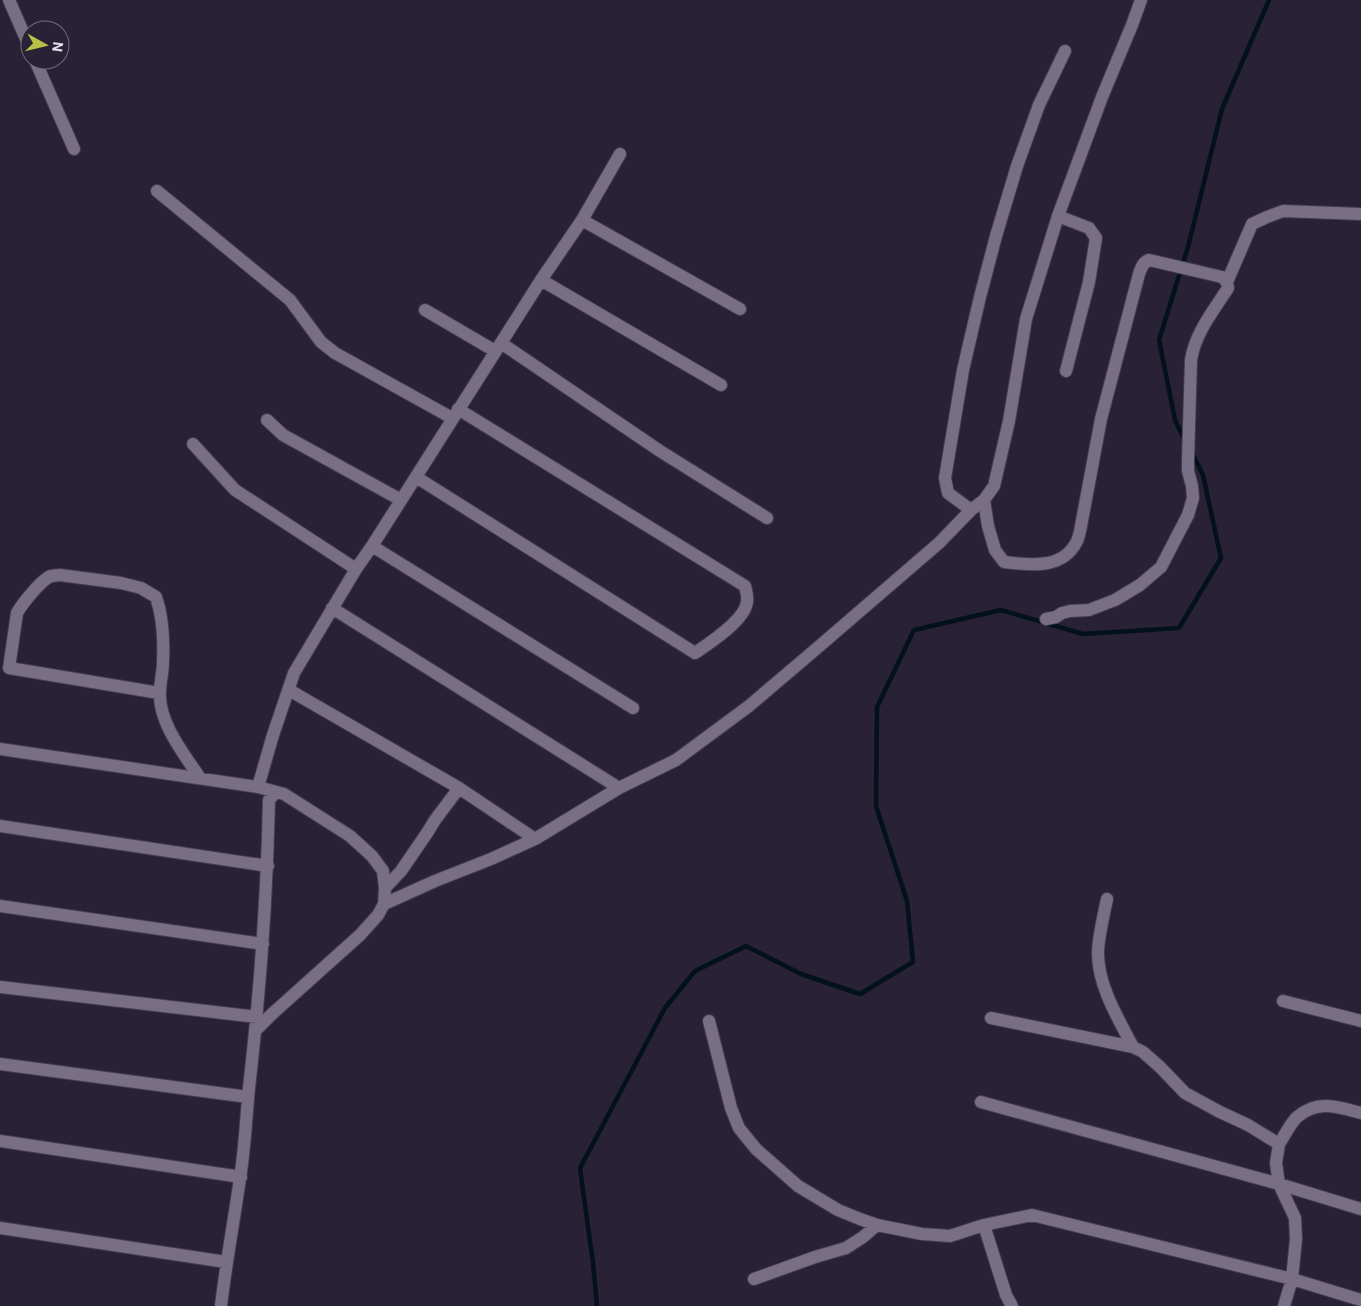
<svg xmlns="http://www.w3.org/2000/svg" width="1361" height="1306" font-family="Roboto,sans-serif">
	<style>
		.lines { fill: none; stroke-linecap: round; stroke-linejoin: round }
		.stream { stroke: #02111a; stroke-width: 4.5 }
		.street-casing { stroke: #443d4e; stroke-width: 14 }
		.street { stroke: #786f87; stroke-width: 12 }
	</style>
	<rect width="100%" height="100%" fill="#292135"/>
	<g class="lines">
		<path class="stream" d="M1184 439 1175 420 1159 340 1188 247 1222 109 1269 0
			M597 1306 593 1263 580 1168 665 1008 695 971 746 946 801 974 860 994 913 962 907 901 876 806 877 707 914 630 1001 610 1083 634 1179 628 1221 558 1203 475 1193 455"/>
		<g class="street-casing">
			<path id="street" d="M9 0 30 48
				M35 60 74 149
				M157 191 290 300 321 342 335 353 452 418
				M1058 216 1089 228 1096 238 1089 282 1066 371
				M582 220 740 309
				M541 280 721 385
				M1227 282 1252 224 1267 217 1283 211 1361 214
				M425 310 495 351
				M501 343 660 451 767 518
				M267 420 283 435 401 500
				M193 444 235 490 356 569
				M416 477 695 653C710 643 745 620 747 602 748 596 746 591 745 586L458 409
				M984 500 988 526 995 550 1004 562C1030 565 1063 570 1077 541 1079 537 1080 531 1081 526L1101 419 1139 274C1141 268 1143 262 1149 260L1222 277 1227 282 1228 288C1214 310 1195 333 1191 360L1188 460V471L1192 486 1193 498 1188 515 1161 567 1140 585 1115 600 1089 610 1070 611 1062 613 1056 617 1046 619
				M971 510 948 493 945 478 963 370 980 297 996 236 1017 166 1039 105 1065 51
				M372 546 633 708
				M332 608 619 788
				M289 690 459 788 535 839
				M159 693 9 668 17 613C22 604 42 579 51 576 52 576 59 575 60 575L121 583 141 588 156 597C163 617 164 640 163 662 163 672 160 682 160 692 158 722 184 754 200 778
				M0 749 258 787 284 794 350 836 372 856 383 871 385 888 384 904 378 915 360 935 272 1014 256 1030
				M258 787 273 735 294 673 356 569 372 546 541 280 582 220 620 154
				M0 826 268 866
				M385 888 401 871 427 833 435 820 459 788
				M1107 899C1104 914 1098 938 1098 953 1098 986 1118 1018 1133 1047
				M384 904 435 881 491 859 535 839 619 788 676 760 749 706 816 649 939 543 971 510 984 500 994 486 1009 421 1026 319 1058 216 1102 97 1132 25 1141 0
				M0 906 263 944
				M0 987 257 1017
				M1283 1001 1361 1021
				M991 1018 1133 1047 1143 1052 1160 1067 1185 1093 1220 1112 1248 1125 1279 1144 1276 1163 1279 1184 1295 1218 1296 1239 1292 1279 1284 1306
				M709 1021 731 1108 739 1128 756 1149 798 1186 838 1210 860 1219 877 1225 922 1234 950 1236 984 1225 1032 1215 1292 1279 1361 1300
				M0 1064 248 1097
				M981 1102 1279 1184 1361 1209
				M0 1141 241 1177
				M1279 1144C1285 1135 1290 1124 1297 1117 1318 1099 1338 1107 1361 1113
				M984 1225 1006 1295 1012 1306
				M0 1228 226 1262
				M754 1279 815 1257 846 1248 863 1237 877 1225
				M221 1306C226 1263 234 1221 240 1178 245 1148 246 1118 249 1088 260 992 267 896 269 800L276 792"/>
		</g>
		<use href="#street" class="street"/>
	</g>
	<g transform="translate(45 45) rotate(98)"><circle r="24" fill="#292135" stroke="#746d7e"/>
	<path d="M0-4L9 19L0 12L-9 19Z" fill="#b9c046"/>
	<text y="-8" font-size="14" font-weight="bold" text-anchor="middle" fill="#e4dfec">N</text>
	</g>
</svg>
